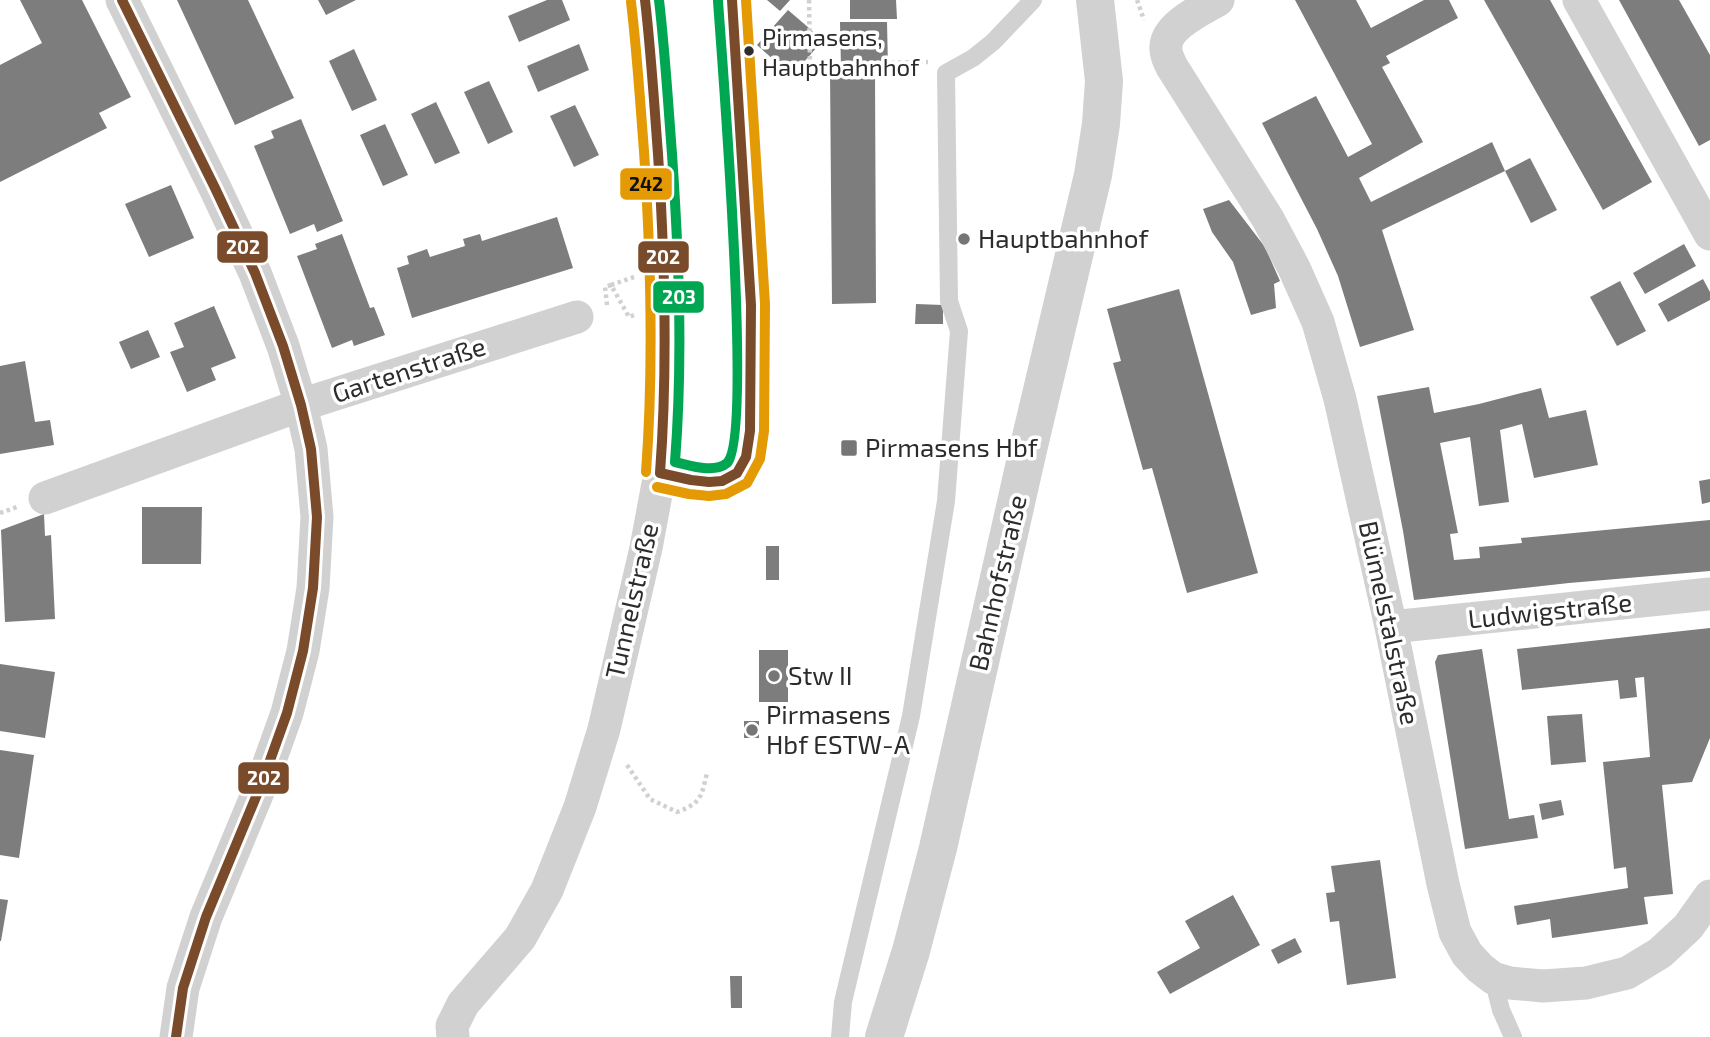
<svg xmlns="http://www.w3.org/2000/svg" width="1710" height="1037" font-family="'Exo 2',sans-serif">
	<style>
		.building { fill: #7d7d7d }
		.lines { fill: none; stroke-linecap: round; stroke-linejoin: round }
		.path { stroke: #d1d1d1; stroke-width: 4.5; stroke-dasharray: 3.5 3.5; stroke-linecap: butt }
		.service { stroke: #d1d1d1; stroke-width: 18 }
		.minor { stroke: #d1d1d1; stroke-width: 33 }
		.tertiary { stroke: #d1d1d1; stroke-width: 38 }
		.bus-1-casing { stroke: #fff; stroke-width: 16 }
		.bus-2-casing { stroke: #fff; stroke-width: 16 }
		.bus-3-casing { stroke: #fff; stroke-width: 16 }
		.bus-1 { stroke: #7a4b2a; stroke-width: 10 }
		.bus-2 { stroke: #e39a04; stroke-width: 10 }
		.bus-3 { stroke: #00a651; stroke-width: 10 }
		.bus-dot { fill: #2c2c2c; stroke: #fff; stroke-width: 2.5 }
		.poi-dot { fill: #767676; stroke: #fff; stroke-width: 2.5 }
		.labels { text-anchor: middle; stroke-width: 7; stroke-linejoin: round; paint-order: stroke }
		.bus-label { font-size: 24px; fill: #2c2c2c; stroke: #fff; text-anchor: start }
		.poi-label { font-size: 26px; fill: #2c2c2c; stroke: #fff; text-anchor: start }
		.street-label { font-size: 26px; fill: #2c2c2c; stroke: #fff }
		.line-badge { stroke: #fff; stroke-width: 2.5 }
		.badge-label { font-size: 19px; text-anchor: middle; font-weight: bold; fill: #fff }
		.pale-badge-label { font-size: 19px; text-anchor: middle; font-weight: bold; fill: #111 }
	</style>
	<rect width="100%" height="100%" fill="#fff"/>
	<path class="building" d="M20 0H82L131 97 99 113 107 128 0 182V65L42 43Z
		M177 0H248L294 98 235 125Z
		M318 0H356L326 15Z
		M547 0H562L570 20 519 42 508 16Z
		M767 0H790L780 11Z
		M850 0H896L897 19H850Z
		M1295 0H1356L1371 28 1424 0H1449L1458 18 1386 56 1390 63 1382 67 1423 142 1359 178 1371 202 1492 142 1505 171 1382 230 1414 330 1360 347 1338 276 1317 229 1262 123 1316 96 1348 157 1372 144Z
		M1484 0H1550L1652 182 1603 210Z
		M1619 0H1679L1710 55V140L1699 146Z
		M788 10 823 40 792 76 757 45Z
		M840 22H887L888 68H841Z
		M579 44 589 70 538 92 527 66Z
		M354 49 377 100 352 111 329 61Z
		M830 72H875L876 303 832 304Z
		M489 81 513 132 488 144 464 92Z
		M436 102 460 153 435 164 411 114Z
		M575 105 599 155 574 167 550 116Z
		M301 119 343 221 317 232 314 224 290 234 254 146 274 138 271 131Z
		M385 124 408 175 383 186 360 135Z
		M1530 158 1557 210 1531 223 1505 171Z
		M171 185 194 238 149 257 125 204Z
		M1229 200 1265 247 1280 281 1274 284 1276 308 1251 315 1233 262 1212 232 1203 209Z
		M557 217 573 268 412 318 397 268 409 264 407 256 427 249 430 257 465 246 463 239 480 234 482 241Z
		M342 234 370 308 374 307 385 335 354 346 352 340 332 348 297 256 317 249 315 244Z
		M1684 244 1696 266 1645 294 1633 273Z
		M1703 279 1710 292V300L1668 322 1658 304Z
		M1620 281 1646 331 1617 346 1590 297Z
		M1179 289 1258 573 1187 593 1152 468 1143 470 1113 363 1121 361 1107 309Z
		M916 304 943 305V324H915Z
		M214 306 236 358 211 368 216 380 187 392 170 352 184 347 174 323Z
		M148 330 160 357 131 369 119 342Z
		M25 361 35 422 50 420 54 445 0 454V366Z
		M1429 387 1434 413 1479 404 1541 388 1549 418 1586 410 1598 465 1534 478 1522 424 1500 430 1509 502 1479 506 1470 437 1440 443 1458 533 1450 534 1454 560 1480 558 1479 547 1522 543 1521 538 1710 520V571L1569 583 1414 600 1403 531 1377 396Z
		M1710 479V502L1702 504 1699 481Z
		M142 507H202L201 564H142Z
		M44 514 45 536 51 535 55 619 5 622 1 530Z
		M766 546H779V580H766Z
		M1710 628V738L1692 782 1662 785 1673 894 1644 897 1648 924 1552 938 1550 919 1517 925 1514 906 1628 888 1626 867 1614 869 1603 762 1650 757 1644 677 1635 678 1637 697 1620 699 1618 680 1522 690 1517 649Z
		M1482 649 1509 819 1534 815 1538 838 1465 849 1435 662 1438 655Z
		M759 650H788V702H759Z
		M0 664 55 672 45 738 0 731Z
		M1582 714 1586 762 1551 765 1547 716Z
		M744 721H759V738H744Z
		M0 750 34 755 19 858 0 855Z
		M1561 800 1564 815 1542 820 1539 804Z
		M1380 860 1396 978 1347 985 1339 921 1330 922 1326 893 1335 892 1331 866Z
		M1233 895 1260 945 1170 994 1157 972 1200 948 1185 921Z
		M0 899 8 900 1 941H0Z
		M1295 938 1302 952 1278 964 1271 950Z
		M730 976H742V1008H731Z"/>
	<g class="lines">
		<path class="path" d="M809 0 810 64
			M1137 0 1144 20
			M785 70V64L928 62
			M851 71V63
			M611 285 634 277
			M607 305 605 287 611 285 629 317 634 315
			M0 513 17 507
			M627 765 650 799 677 812C701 803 701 798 707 773"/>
		<path class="service" d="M660 473 691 480 709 482 722 481 737 473 746 457 750 431 751 305 732 0
			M1493 978 1501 1010 1513 1037
			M840 1037 843 1002 911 716 946 501 959 331 949 301 946 73 973 58 993 42 1033 0"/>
		<path class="minor" d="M122 0 215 188 255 273 283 346 301 405 311 449 317 517 313 588 303 651 287 713 263 780 206 917 183 988 176 1037
			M1218 0C1203 9 1167 25 1166 46 1165 53 1169 61 1172 67L1268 219 1294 268 1318 322 1340 399 1391 627 1443 884 1455 932 1467 954 1480 968 1493 978 1510 983 1543 986 1586 983 1627 973 1660 953 1688 927 1710 896
			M1579 0 1710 234
			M45 498 301 405 577 317
			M1391 627 1710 594
			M453 1037 452 1026 463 1004 520 938 547 890 580 807 604 729 646 548 660 473 665 396 664 255 650 44 645 0"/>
		<path class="tertiary" d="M884 1037 911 951 938 848 1027 454 1093 175 1101 124 1104 81 1095 0"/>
		<g class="bus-1-casing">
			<path id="bus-1" d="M122 0 215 188 255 273 283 346 301 405 311 449 317 517 313 588 303 651 287 713 263 780 206 917 183 988 176 1037
				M645 0C651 51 654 102 658 154 665 260 668 366 660 473L691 480 709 482 722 481 737 473 746 457 750 431 751 305 732 0"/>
		</g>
		<g class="bus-2-casing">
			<path id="bus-2" d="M631 2C637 51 640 101 644 151 651 258 654 365 646 472
				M657 487 689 494 709 496 726 494 747 483 760 459 764 431 765 304 746 0"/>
		</g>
		<g class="bus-3-casing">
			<path id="bus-3" d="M659 0C665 51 668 102 672 154 679 256 683 359 675 462 689 465 714 474 727 463 753 438 722 60 718 1"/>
		</g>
		<use href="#bus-1" class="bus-1"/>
		<use href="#bus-2" class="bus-2"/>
		<use href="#bus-3" class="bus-3"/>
	</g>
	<circle class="bus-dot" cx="749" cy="51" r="6"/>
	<g class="poi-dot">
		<circle cx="964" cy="239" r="7"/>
		<rect x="840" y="439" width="18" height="18" rx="3.5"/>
		<circle cx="774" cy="676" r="7"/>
		<circle cx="752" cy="730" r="7"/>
	</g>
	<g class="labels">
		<g class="bus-label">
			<text x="762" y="46">Pirmasens,<tspan x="762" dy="30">Hauptbahnhof</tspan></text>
		</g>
		<g class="poi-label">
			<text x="978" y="248">Hauptbahnhof</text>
			<text x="865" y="457">Pirmasens Hbf</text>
			<text x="788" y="685">Stw II</text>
			<text x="766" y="724">Pirmasens<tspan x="766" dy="30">Hbf ESTW-A</tspan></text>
		</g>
		<g class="street-label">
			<text transform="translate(409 370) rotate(-18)" y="9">Gartenstraße</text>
			<text transform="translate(998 583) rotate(-77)" y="9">Bahnhofstraße</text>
			<text transform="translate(632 601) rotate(-77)" y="9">Tunnelstraße</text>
			<text transform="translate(1550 611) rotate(-6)" y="9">Ludwigstraße</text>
			<text transform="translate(1389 623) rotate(78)" y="9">Blümelstalstraße</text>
		</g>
	</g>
	<g class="line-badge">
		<rect x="619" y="167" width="54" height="34" rx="7" fill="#e39a04"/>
		<rect x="216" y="230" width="53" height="34" rx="7" fill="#7a4b2a"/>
		<rect x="637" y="240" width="53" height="34" rx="7" fill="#7a4b2a"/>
		<rect x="652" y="280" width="53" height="34" rx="7" fill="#00a651"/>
		<rect x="237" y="761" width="53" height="34" rx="7" fill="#7a4b2a"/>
	</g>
	<g class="badge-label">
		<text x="243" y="254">202</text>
		<text x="663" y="264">202</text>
		<text x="679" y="304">203</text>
		<text x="264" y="785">202</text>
	</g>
	<g class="pale-badge-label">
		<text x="646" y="191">242</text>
	</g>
</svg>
